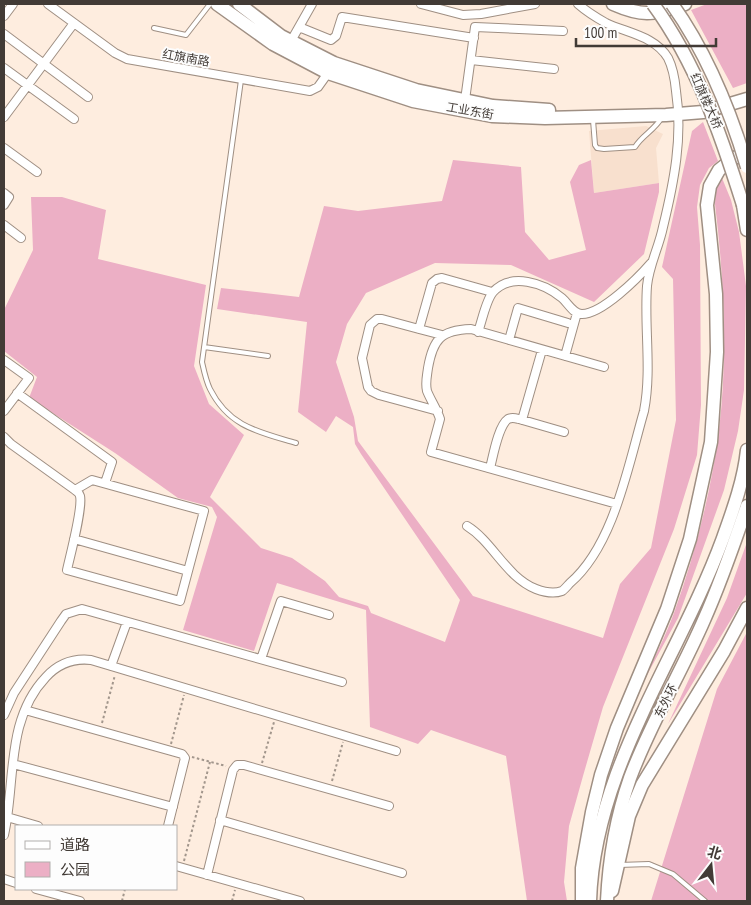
<svg xmlns="http://www.w3.org/2000/svg" width="751" height="905" font-family="'PT Sans Narrow','Noto Sans SC',sans-serif">
	<style>
		.built { fill: #f8e0ce }
		.green { fill: #ecafc5 }
		.lines { fill: none; stroke-linecap: round; stroke-linejoin: round }
		.service-casing { stroke: #9f8f83; stroke-width: 6 }
		.minor-casing { stroke: #9f8f83; stroke-width: 10 }
		.primary-casing { stroke: #9f8f83; stroke-width: 15 }
		.trunk-casing { stroke: #9f8f83; stroke-width: 15 }
		.path { stroke: #a2968c; stroke-width: 2; stroke-dasharray: 2.5 2.5; stroke-linecap: butt }
		.service { stroke: #fff; stroke-width: 4 }
		.minor { stroke: #fff; stroke-width: 8 }
		.primary { stroke: #fff; stroke-width: 12 }
		.trunk { stroke: #fff; stroke-width: 12 }
		.trunk-bridge-casing { stroke: #9f8f83; stroke-width: 15; stroke-linecap: butt }
		.trunk-bridge { stroke: #fff; stroke-width: 12 }
		.labels { text-anchor: middle; stroke-width: 4; stroke-linejoin: round; paint-order: stroke }
		.street-label { font-size: 12px; fill: #423b36; stroke: #fdfdfd }
	</style>
	<rect width="100%" height="100%" fill="#feeddf"/>
	<path class="built" d="M646 126 663 134 656 148 659 183 594 193 589 131Z"/>
	<path class="green" d="M707 4H747V83L733 88 691 10Z
		M703 122 718 161 709 168 700 185 697 207 700 245 701 405 697 455 674 529 603 707 583 776 569 826 564 882 567 901H527L506 756 431 730 418 744 370 727 366 610 277 583 254 651 183 630 217 517 212 507 178 498 115 453 29 398 37 377 4 351V310L33 250 31 197H62L106 210 98 259 206 285 194 366 209 404 244 435 210 497 261 548 292 558 325 581 339 597 368 606 371 613 445 642 460 600 361 454 355 444 353 427 336 416 326 432 298 412 307 322 217 309 221 288 299 297 324 206 358 211 442 201 453 160 521 167 525 232 549 260 586 250 570 182 579 165 591 160 594 193 659 183V192L644 254 594 302 511 265 435 263 366 293 347 324 336 362 354 417 358 441 473 596 603 638 620 584 651 548 676 420 673 279 662 267 692 131Z
		M722 178 731 200 739 232 746 286 744 390 738 431 724 490 678 618 641 686C652 662 665 638 674 613 695 554 711 493 719 430 728 356 724 278 715 204L716 190Z
		M747 542V593L668 724 727 598Z
		M747 632V901H651L717 689Z"/>
	<g class="lines">
		<g class="service-casing">
			<path id="service" d="M154 28 186 35 210 4
				M241 80 202 362C204 371 206 381 210 389 229 427 259 432 296 443
				M593 120 595 145 597 148 604 149 635 147C642 135 655 130 662 117
				M204 347 268 356
				M619 865 649 864 673 874 705 901"/>
		</g>
		<g class="minor-casing">
			<path id="minor" d="M48 4 115 53 127 59 310 91 318 87 328 73
				M421 4 463 15 481 14 535 4
				M4 16 13 4
				M299 27 331 40 336 36 342 17 474 38
				M4 34 88 97
				M291 41 312 4
				M471 60 554 69
				M4 68 74 119
				M465 100 475 27 563 31
				M4 117 74 23
				M4 148 37 172
				M4 193 9 197 4 205
				M4 225 21 238
				M419 329 382 319H377L370 325 362 358 368 387 371 391 379 395 438 411
				M478 332C482 321 486 300 493 292 511 272 544 283 562 298 568 303 573 314 582 314 602 314 638 278 651 263
				M442 335 419 329 432 283 437 279 442 278 492 292
				M509 340 518 308 568 323
				M565 356 577 313
				M4 360 29 378 4 411
				M604 367 471 329C441 330 433 339 428 368 427 376 425 383 427 391 431 401 437 409 440 419L431 452 617 504
				M17 393 112 462 105 483
				M522 420 542 350
				M4 437 11 444 75 490C78 493 79 492 80 496 83 508 70 556 67 570L180 601 204 511 92 480 75 490
				M490 468C493 457 498 426 508 419 512 417 515 418 519 419L564 432
				M467 526C493 542 506 577 536 589 544 592 554 594 562 591 565 589 568 585 570 583 614 545 628 466 644 411 652 370 644 327 647 286 649 265 659 247 663 227 674 182 683 137 676 91 675 80 673 68 668 58 655 36 627 33 606 23 597 18 586 11 578 4
				M74 539 188 571
				M261 659 281 601 329 615
				M111 666 127 622
				M25 710 182 754 185 758 168 826
				M4 715 14 693 61 621 66 614 82 609 342 682
				M13 764 173 807
				M7 817 38 826
				M220 820 402 873
				M4 835C16 782 5 720 46 677 58 664 73 658 91 660L396 751
				M176 866 300 901
				M207 875 233 770 237 765H244L389 806
				M4 879 16 883
				M36 889 80 901"/>
		</g>
		<g class="primary-casing">
			<path id="primary" d="M217 4 273 44 328 73 413 101 492 116 545 118 666 115 703 112 747 99
				M239 4 281 36 334 63 416 90 493 106 549 110
				M613 4C645 18 653 14 685 4
				M612 891 629 816 642 785 724 651 747 608
				M582 901V868L592 812 601 775 617 728 667 609 690 539 711 442 717 352 716 294 707 205 710 186 719 170 734 158 747 153"/>
		</g>
		<g class="trunk-casing">
			<path id="trunk" d="M743 205 747 230
				M590 901C594 769 679 658 723 538 733 510 744 480 747 450
				M607 901C609 859 616 818 630 778 650 724 681 673 704 620 721 582 734 544 747 506"/>
		</g>
		<path class="path" d="M102 723 115 675
			M171 744 184 695
			M192 757 226 766
			M262 763 274 722
			M332 781 343 742
			M184 861 210 762
			M122 901 125 889
			M232 901 235 890"/>
		<use href="#service" class="service"/>
		<use href="#minor" class="minor"/>
		<use href="#primary" class="primary"/>
		<use href="#trunk" class="trunk"/>
		<g class="trunk-bridge-casing">
			<path id="trunk-bridge" d="M653 4C697 64 721 135 743 205
				M672 4C707 53 730 110 747 167"/>
		</g>
		<use href="#trunk-bridge" class="trunk-bridge"/>
	</g>
	<g class="labels">
		<g class="street-label">
			<text transform="translate(186 58) rotate(10)" y="4">红旗南路</text>
			<text transform="translate(706 101) rotate(66)" y="4">红旗楼大桥</text>
			<text transform="translate(470 111) rotate(10)" y="4">工业东街</text>
			<text transform="translate(666 701) rotate(-64)" y="4">东外环</text>
		</g>
	</g>
	<rect width="751" height="905" fill="none" stroke="#423b36" stroke-width="10"/>
	<rect x="15" y="825" width="162" height="65" fill="#fdfdfd" stroke="#b2afad"/>
	<rect x="25" y="841" width="25" height="8" fill="#ffffff" stroke="#b2afad"/>
	<text x="60" y="850" font-size="15" fill="#423b36">道路</text>
	<rect x="25" y="862" width="25" height="15" fill="#ecafc5" stroke="#b2afad"/>
	<text x="60" y="875" font-size="15" fill="#423b36">公园</text>
	<g transform="translate(711 865) rotate(16)" stroke="#fdfdfd" stroke-width="4" paint-order="stroke">
	<path d="M0-4L9 19L0 12L-9 19Z" fill="#423b36"/>
	<text y="-8" font-size="14" font-weight="bold" text-anchor="middle" fill="#423b36">北</text>
	</g>
	<path d="M576 38v8h140v-8" fill="none" stroke="#423b36" stroke-width="2.5"/>
	<text x="584" y="38" font-size="15" fill="#423b36" stroke="#fdfdfd" stroke-width="4" paint-order="stroke">100 m</text>
</svg>
